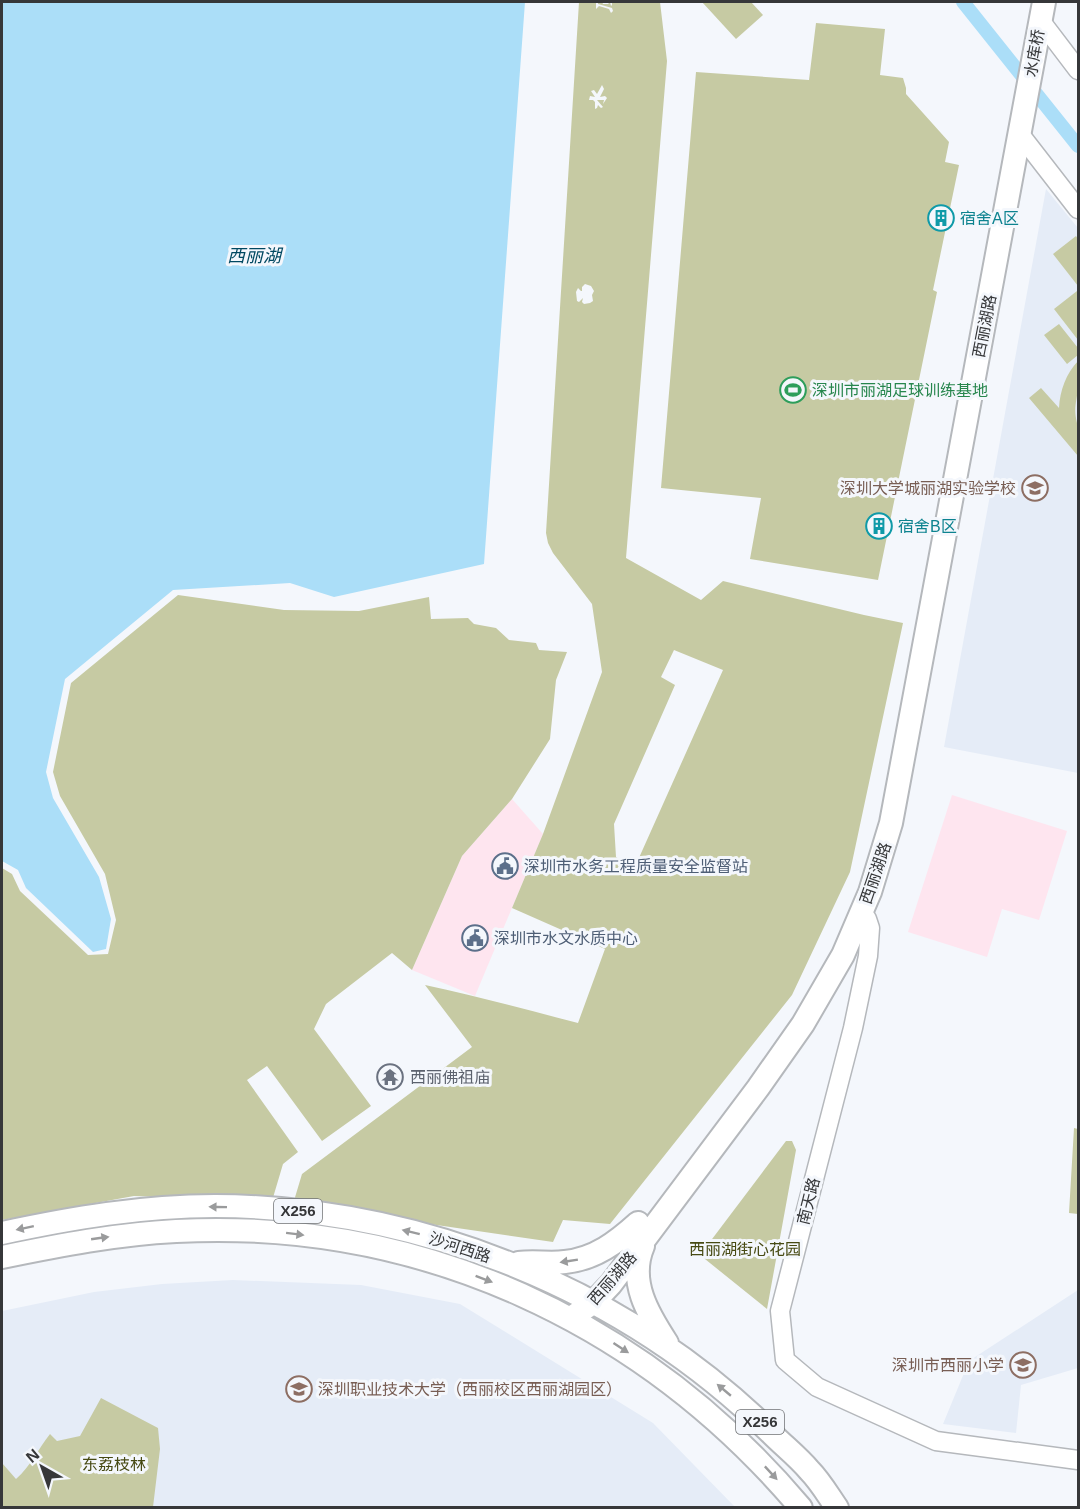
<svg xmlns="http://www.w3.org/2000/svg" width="1080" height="1509" font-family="Arial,'Noto Sans SC',sans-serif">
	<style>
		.commercial { fill: #fee5ef }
		.built { fill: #e5ecf7 }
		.green { fill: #c6caa3; fill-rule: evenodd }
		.water { fill: #abdef8 }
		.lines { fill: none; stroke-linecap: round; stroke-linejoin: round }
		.canal { stroke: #abdef8; stroke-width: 14 }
		.minor-casing { stroke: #b5b8bc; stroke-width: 21 }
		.major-casing { stroke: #b5b8bc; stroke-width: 26 }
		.minor { stroke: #fff; stroke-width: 18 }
		.major { stroke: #fff; stroke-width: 22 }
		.oneway { fill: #9a9b9c }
		.labels { text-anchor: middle; stroke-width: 6; stroke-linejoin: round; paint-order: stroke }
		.shield { fill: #f4f7fc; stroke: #6f7174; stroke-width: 1.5 }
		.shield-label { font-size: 15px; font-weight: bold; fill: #363739 }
		.street-label { font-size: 16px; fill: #363739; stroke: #f4f7fc }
		.culture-label { font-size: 16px; fill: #0d838f; stroke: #f4f7fc; text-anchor: start }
		.leisure-label { font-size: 16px; fill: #27864d; stroke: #f4f7fc; text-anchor: start }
		.education-label { font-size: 16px; fill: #785e54; stroke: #f4f7fc; text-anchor: end }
		.service-label { font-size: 16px; fill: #4e5e75; stroke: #f4f7fc; text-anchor: start }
		.worship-label { font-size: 16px; fill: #5b616d; stroke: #f4f7fc; text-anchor: start }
		.park-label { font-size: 16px; fill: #474a13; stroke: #f4f7fc }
		.water-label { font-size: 18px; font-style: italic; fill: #004861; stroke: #f4f7fc }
	</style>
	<rect width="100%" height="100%" fill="#f4f7fc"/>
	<path class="commercial" d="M952 795 1067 831 1039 920 1002 909 987 957 908 932Z
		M512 799 543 834 475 996 412 970 462 856Z"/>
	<path class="built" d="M1046 189 1078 228V773L944 747Z
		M233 1280 361 1285 460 1304 653 1423 735 1507H2V1311L94 1292 162 1284Z
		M1078 1290V1368L1021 1385 1016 1433 943 1424 969 1361Z"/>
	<path class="green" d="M579 2H596V9L599 6 609 9 611 13 613 11 612 8 598 4V2L600 3 602 2 603 4H608L610 2 611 6 612 5V2H660L667 61 626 558 701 600 723 581 864 615 903 623 850 872 792 995 610 1224 563 1220 553 1242 293 1204 302 1174 472 1047 425 985C477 996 527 1010 578 1023L605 949 512 908 543 834 602 672 592 604 553 553 548 543 546 533ZM602 85 604 89 600 97 605 96 607 98 603 104 604 100H597L603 107 601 108 598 105 597 108 595 109V102L593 100H589L590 96 595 97 591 91 594 90 597 94ZM585 284 591 286 594 291 592 295 593 301 590 303 584 304 582 302 583 298 579 302 577 301 576 292 578 288 581 291H582V287ZM674 650 723 670 634 869 616 857 614 824 675 685 661 677Z
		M702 2H751L763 15 736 39Z
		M816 23 885 29 880 75 903 78 906 88V94L949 142 945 162 959 165 933 290 937 292 878 580 750 559 761 498 661 488 696 72 809 80Z
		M1076 236 1078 239V286L1053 254Z
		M1077 291 1078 292V340L1054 309Z
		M1059 324 1078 348V355L1067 364 1044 335Z
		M1078 361C1079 370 1080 379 1078 387 1077 402 1073 407 1077 423H1078V456L1029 398 1041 388 1059 408C1060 390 1066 374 1078 361Z
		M178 595 284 610 359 611 429 597 431 619 468 618 474 624 496 628 509 640 536 643 539 650 567 652 556 680 550 739 512 799 462 856 412 970 392 953 326 1004 314 1029 371 1106 322 1141 267 1066 247 1080 298 1152 283 1164 272 1201 134 1196 2 1220V868L12 874 20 891 88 955 108 954 116 920 105 874 60 796 53 772 71 683Z
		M1074 1128 1078 1129V1214L1069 1213Z
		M786 1141H792L796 1150 767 1309 700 1255Z
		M101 1398 158 1428 160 1449 153 1507H2V1463L16 1479C31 1466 38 1449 50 1434L57 1441 80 1436Z"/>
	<path class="water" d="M2 2H525L484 564 334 597 290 583 173 590 65 679 46 772 53 798 99 877 111 919 106 949 93 952 26 888 18 870 2 861Z"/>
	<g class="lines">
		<path class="canal" d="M963 2 1078 146"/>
		<g class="minor-casing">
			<path id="minor" d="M1040 20 1078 70
				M1019 133 1078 209
				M862 912 867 919 870 928 868 956 853 1028 780 1311 785 1360 817 1387 936 1441 1078 1460"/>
		</g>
		<g class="major-casing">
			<path id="major" d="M2 1233C72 1218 142 1206 215 1206 421 1207 625 1289 772 1434 784 1446 798 1457 809 1470 820 1481 828 1495 837 1508
				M643 1246C628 1281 648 1314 667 1343
				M2 1257C60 1245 117 1234 176 1231 421 1218 644 1322 801 1508
				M519 1263C534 1261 550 1264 565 1262 595 1259 617 1242 638 1223
				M571 1318 594 1302 611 1284 758 1088 803 1024 843 955 870 892 891 823 1044 2"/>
		</g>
		<use href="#minor" class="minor"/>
		<use href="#major" class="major"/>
	</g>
	<defs><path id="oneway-solid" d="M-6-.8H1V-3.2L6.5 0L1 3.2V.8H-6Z" transform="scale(1.5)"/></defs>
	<g class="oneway">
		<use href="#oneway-solid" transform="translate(218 1207) rotate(-179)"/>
		<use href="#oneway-solid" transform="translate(25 1228) rotate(168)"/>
		<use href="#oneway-solid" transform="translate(411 1232) rotate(-166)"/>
		<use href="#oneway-solid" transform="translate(295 1234) rotate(7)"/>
		<use href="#oneway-solid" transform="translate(100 1238) rotate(-8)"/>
		<use href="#oneway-solid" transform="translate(569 1261) rotate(171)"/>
		<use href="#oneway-solid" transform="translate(484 1279) rotate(21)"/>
		<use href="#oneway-solid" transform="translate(621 1348) rotate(33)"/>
		<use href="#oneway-solid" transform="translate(724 1390) rotate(-140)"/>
		<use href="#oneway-solid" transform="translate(771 1473) rotate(47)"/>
	</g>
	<defs>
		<g id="building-ring" transform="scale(1.35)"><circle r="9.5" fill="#f4f7fc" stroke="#0f9aa8" stroke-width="1.5"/><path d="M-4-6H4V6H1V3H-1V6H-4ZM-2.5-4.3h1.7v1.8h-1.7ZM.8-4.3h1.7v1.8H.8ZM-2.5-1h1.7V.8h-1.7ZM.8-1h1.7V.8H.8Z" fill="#0f9aa8"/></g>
		<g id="stadium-ring" transform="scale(1.35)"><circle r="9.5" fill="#f4f7fc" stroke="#2e9e5b" stroke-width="1.5"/><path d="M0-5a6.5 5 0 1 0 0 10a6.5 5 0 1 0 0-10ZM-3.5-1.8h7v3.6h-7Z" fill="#2e9e5b"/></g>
		<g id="school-ring" transform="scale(1.35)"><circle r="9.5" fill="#f4f7fc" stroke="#8d6e63" stroke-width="1.5"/><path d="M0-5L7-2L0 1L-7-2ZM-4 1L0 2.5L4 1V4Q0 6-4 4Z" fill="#8d6e63"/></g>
		<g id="civic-ring" transform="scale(1.35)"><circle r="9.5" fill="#f4f7fc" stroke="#5c6f8a" stroke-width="1.5"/><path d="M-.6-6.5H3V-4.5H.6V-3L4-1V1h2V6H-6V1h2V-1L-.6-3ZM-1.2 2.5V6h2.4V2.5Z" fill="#5c6f8a"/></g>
		<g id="temple-ring" transform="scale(1.35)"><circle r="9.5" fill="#f4f7fc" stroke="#6b7280" stroke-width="1.5"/><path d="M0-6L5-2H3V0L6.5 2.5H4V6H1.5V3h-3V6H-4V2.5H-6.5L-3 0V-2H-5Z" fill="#6b7280"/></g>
		<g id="university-ring" transform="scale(1.35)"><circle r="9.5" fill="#f4f7fc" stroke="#8d6e63" stroke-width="1.5"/><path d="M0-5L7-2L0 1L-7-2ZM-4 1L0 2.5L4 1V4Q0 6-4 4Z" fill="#8d6e63"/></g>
	</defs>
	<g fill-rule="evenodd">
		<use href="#building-ring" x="941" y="218"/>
		<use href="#stadium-ring" x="793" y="390"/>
		<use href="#school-ring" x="1035" y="488"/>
		<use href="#building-ring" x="879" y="526"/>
		<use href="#civic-ring" x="505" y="866"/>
		<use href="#civic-ring" x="475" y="938"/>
		<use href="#temple-ring" x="390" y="1077"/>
		<use href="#school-ring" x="1023" y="1365"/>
		<use href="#university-ring" x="299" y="1389"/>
	</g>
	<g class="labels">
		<g class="shield">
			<rect x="274" y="1199" width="48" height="24" rx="4.5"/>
			<rect x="736" y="1410" width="48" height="24" rx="4.5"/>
		</g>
		<g class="shield-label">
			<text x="298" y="1216">X256</text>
			<text x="760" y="1427">X256</text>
		</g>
		<g class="street-label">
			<text transform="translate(1034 53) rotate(-80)" y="6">水库桥</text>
			<text transform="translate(984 326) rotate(-79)" y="6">西丽湖路</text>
			<text transform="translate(875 873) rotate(-71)" y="6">西丽湖路</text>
			<text transform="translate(808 1201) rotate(-76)" y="6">南天路</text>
			<text transform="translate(460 1247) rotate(18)" y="6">沙河西路</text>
			<text transform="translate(612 1278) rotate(-49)" y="6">西丽湖路</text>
		</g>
		<g class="culture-label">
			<text x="960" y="224">宿舍A区</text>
			<text x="898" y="532">宿舍B区</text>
		</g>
		<g class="leisure-label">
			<text x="812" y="396">深圳市丽湖足球训练基地</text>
		</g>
		<g class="education-label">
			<text x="1016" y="494">深圳大学城丽湖实验学校</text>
			<text x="1004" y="1371">深圳市西丽小学</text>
			<text x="318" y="1395" text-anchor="start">深圳职业技术大学（西丽校区西丽湖园区）</text>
		</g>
		<g class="service-label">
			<text x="524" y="872">深圳市水务工程质量安全监督站</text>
			<text x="494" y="944">深圳市水文水质中心</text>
		</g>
		<g class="worship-label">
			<text x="410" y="1083">西丽佛祖庙</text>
		</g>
		<g class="park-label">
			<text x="745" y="1255">西丽湖街心花园</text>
			<text x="114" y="1470">东荔枝林</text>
		</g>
		<g class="water-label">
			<text x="254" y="262">西丽湖</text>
		</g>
	</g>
	<rect width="1080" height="1509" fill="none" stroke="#363739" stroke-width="6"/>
	<g transform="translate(42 1467) rotate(320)" stroke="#f4f7fc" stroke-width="4.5" paint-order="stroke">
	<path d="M0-4.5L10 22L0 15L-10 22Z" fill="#363739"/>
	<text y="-9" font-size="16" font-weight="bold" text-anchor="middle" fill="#363739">N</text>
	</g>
</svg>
